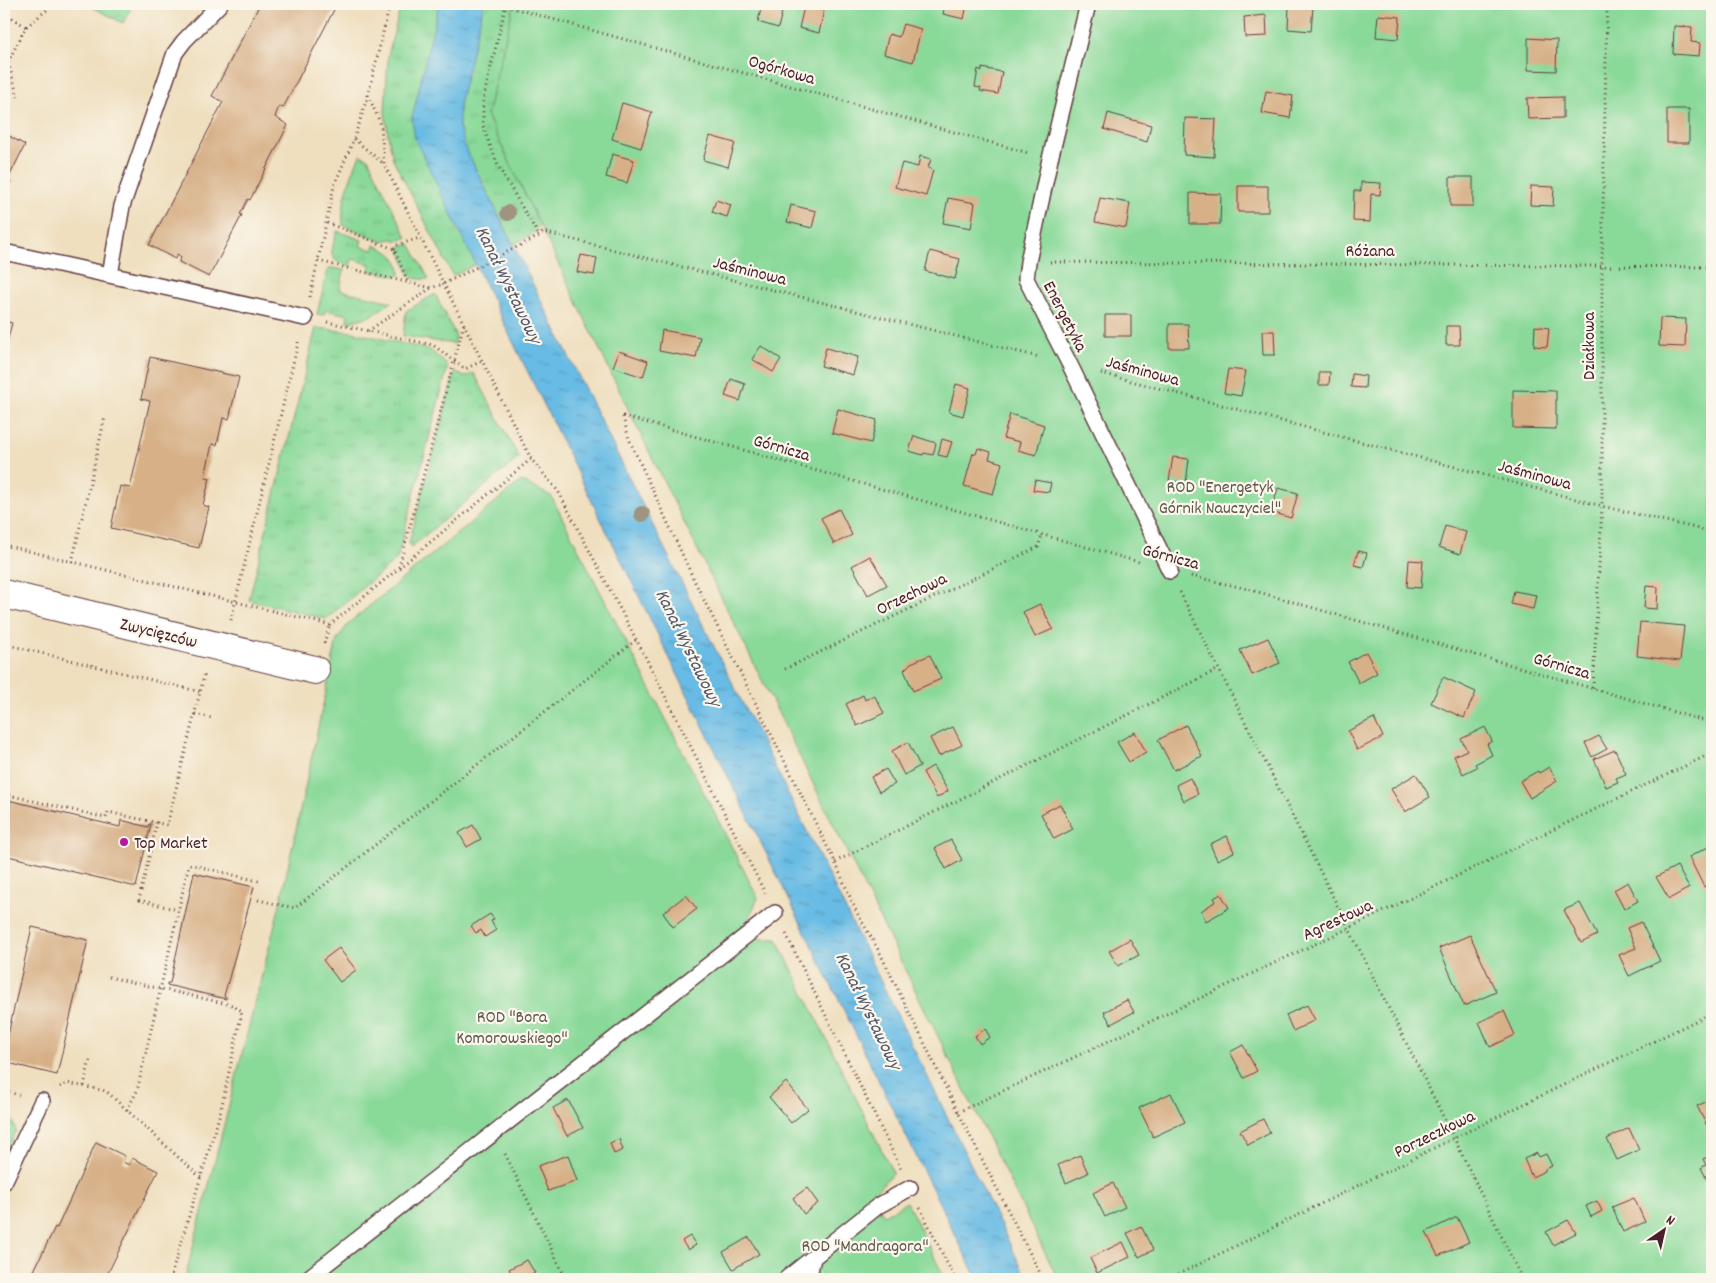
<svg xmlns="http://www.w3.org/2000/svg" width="1716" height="1283" font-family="Dekko,sans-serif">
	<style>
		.grass { fill: url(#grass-tufts); stroke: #6a7c62 }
		.park { fill: url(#park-crowns); stroke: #6a7c62 }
		.garden { fill: #89d999; stroke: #6a7c62 }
		.water { fill: url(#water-ripples); stroke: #596d88 }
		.building { fill: #d7b087 }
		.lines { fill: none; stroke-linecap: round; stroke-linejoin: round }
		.lane-casing { stroke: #633c41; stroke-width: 18 }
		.street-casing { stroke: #633c41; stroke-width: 30 }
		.path { stroke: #633c41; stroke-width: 3; stroke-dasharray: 1 4; stroke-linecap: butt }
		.lane { stroke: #fff; stroke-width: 15 }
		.street { stroke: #fff; stroke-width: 28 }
		.tree { fill: #9f9480 }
		.poi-dot { fill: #b5179e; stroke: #fbf7ec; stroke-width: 2 }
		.labels { text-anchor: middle; stroke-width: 4.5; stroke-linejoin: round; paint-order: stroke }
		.street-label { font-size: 18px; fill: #4a1f2b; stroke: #fbf7ec }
		.park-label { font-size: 18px; fill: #5d574c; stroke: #fbf7ec }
		.poi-label { font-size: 18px; fill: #4a1f2b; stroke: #fbf7ec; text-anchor: start }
		.water-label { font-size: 19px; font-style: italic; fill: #54566c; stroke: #fbf7ec }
	</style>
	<defs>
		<pattern id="grass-tufts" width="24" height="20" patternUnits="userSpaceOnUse" patternTransform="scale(1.25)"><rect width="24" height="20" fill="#89d999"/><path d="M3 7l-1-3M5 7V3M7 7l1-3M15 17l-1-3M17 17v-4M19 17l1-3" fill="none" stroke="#78ba84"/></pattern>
		<pattern id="park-crowns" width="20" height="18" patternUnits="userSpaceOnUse" patternTransform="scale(1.25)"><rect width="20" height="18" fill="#89d999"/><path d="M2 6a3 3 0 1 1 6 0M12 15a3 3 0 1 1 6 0" fill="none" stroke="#78ba84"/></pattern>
		<pattern id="water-ripples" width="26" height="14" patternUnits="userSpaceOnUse" patternTransform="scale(1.25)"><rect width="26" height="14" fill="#68bbe4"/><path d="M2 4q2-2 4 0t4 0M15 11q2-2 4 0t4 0" fill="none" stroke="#5897b9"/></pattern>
	</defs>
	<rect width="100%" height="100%" fill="#fbf7ec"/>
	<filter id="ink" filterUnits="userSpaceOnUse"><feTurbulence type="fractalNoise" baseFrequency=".02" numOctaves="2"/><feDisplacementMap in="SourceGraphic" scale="10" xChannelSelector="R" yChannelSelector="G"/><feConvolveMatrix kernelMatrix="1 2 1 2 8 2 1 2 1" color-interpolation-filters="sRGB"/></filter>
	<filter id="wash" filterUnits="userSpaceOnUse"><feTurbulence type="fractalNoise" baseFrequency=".0096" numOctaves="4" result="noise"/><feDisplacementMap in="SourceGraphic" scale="20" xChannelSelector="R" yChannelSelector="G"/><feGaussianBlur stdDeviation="1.12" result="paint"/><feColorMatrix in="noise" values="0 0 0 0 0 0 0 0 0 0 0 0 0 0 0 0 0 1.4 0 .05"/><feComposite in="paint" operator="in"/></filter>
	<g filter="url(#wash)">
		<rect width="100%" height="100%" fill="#efdfbf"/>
		<path class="grass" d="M401 4H514L487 115 540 225 531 235 453 276 393 159 388 135 385 112 388 56Z
			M360 155 368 158 407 238 397 241 394 239 380 241 343 225C341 201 350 178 360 155Z
			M337 231 362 240 360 246 373 250 375 245C389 251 401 258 400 275L397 276 369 271 370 264 352 259 350 266C324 260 332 252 337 231Z
			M410 244 429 279H417L410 276 399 247Z
			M334 268 344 270 340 290 392 302 370 316 350 322 347 321 348 315 326 310 324 315 317 314 328 269Z
			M435 294 456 336 454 344 403 336 406 311Z
			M316 328 353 332 430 350 448 366 397 559 326 619 249 600Z
			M455 371 464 377 474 373 519 458 411 547 409 543Z
			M4 1107 7 1109 16 1130 5 1153Z"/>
		<path class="park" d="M87 4H133L123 23Z"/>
		<path class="garden" d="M514 4H1712V1279H1058L633 419 487 115Z
			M521 481 551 496 758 898 745 927 754 939H777L893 1173 871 1196 884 1215 907 1202 945 1279H185L280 904 337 640 349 623Z"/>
		<path class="water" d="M439 4H484L459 105V126L466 149 639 498 795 807 1027 1279H977L510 336 415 139 412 118Z"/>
		<g id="blocks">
			<path class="building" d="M260 4H337L283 108 279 106 275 117 288 125 250 200 248 199 243 209 240 214 242 215 209 277 179 262 181 257 177 254 175 259 149 245 223 102 212 96Z
				M762 4H784L778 28 758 22Z
				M816 4 825 6 819 33 799 28 804 7 815 9Z
				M945 4H967L964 19 943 14Z
				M1289 6 1313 7 1311 31 1288 29Z
				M1266 15 1267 36 1245 37 1244 17Z
				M1378 15 1400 17 1398 39 1376 37Z
				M903 24 921 29 913 62 884 54 889 34 899 37Z
				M1674 26 1692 27 1691 42 1700 43 1699 56 1673 54Z
				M1528 38 1557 40 1556 71 1528 70Z
				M982 68 1002 72 998 94 980 91 981 88 975 87 978 69 982 71Z
				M1266 91 1293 96 1290 118 1262 113Z
				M1563 97V118L1528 119 1527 98Z
				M622 103 652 112 641 148 612 139Z
				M1667 109H1689V143H1667Z
				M1108 113 1151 125 1147 142 1104 129Z
				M1185 118 1216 119 1214 157 1184 155Z
				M4 133 25 145 8 179 11 181 4 194Z
				M710 136 735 143 728 167 703 160Z
				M612 154 634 160 627 183 606 177Z
				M920 156 931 159 928 168 933 170 926 196 895 187 902 163 918 167Z
				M1450 177H1473V206H1450Z
				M1361 182 1381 183 1380 195 1371 194 1370 222 1353 221 1354 191H1361Z
				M1238 186H1268V212H1238Z
				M1531 186 1554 187 1553 206 1530 205Z
				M1190 193 1221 194 1220 224H1190Z
				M948 198 975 203 971 228 943 223Z
				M1100 198 1130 203 1126 228 1095 222Z
				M716 200 731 205 727 217 712 212Z
				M791 205 816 211 812 228 787 222Z
				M930 251 960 259 955 279 925 271Z
				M581 255 597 258 594 275 577 272Z
				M1105 315H1131V336H1105Z
				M1660 318 1686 319 1685 347 1659 346Z
				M4 321 12 323 4 354Z
				M1169 324H1188L1189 348H1169Z
				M1446 326H1459L1460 345H1446Z
				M1535 326 1549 328 1547 347 1534 346Z
				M662 330 700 337 696 358 659 351Z
				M1262 331H1274L1275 355H1263Z
				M761 346 781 359 773 372 752 359Z
				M826 348 858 357 853 375 821 366Z
				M619 351 648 361 643 377 613 367Z
				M150 357 239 377 229 419 223 418 217 445 212 444 205 477 210 478 203 505 209 507 199 548 111 528 120 486 130 488 150 401 141 399Z
				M1228 369 1246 371 1241 396 1224 393Z
				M1319 372H1330L1329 385H1319Z
				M1352 374 1366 376 1365 388 1351 387Z
				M731 379 745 384 740 401 725 396Z
				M956 384 970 388 963 416 949 412Z
				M1513 390 1556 391V429L1513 428Z
				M838 409 877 420 871 443 832 433Z
				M1010 414 1044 425 1036 455 1018 450 1020 442 1003 438Z
				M914 436 936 443 933 455 924 453 923 455 909 451Z
				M942 439 952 442 947 457 938 455Z
				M978 448 991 452 989 459 1002 463 993 494 964 486 973 453 976 454Z
				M1173 457 1189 459 1186 483 1169 481Z
				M1035 480 1051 483 1049 492 1033 490Z
				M1278 488 1298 493 1291 518 1271 512Z
				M839 509 852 535 834 544 821 518Z
				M1445 526 1466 532 1460 554 1439 547Z
				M1358 551 1367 553 1363 567 1354 565Z
				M870 556 887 585 868 595 852 566Z
				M1409 560 1423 561 1421 588 1407 587Z
				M1646 586 1658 587 1657 609 1644 608Z
				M1514 591 1536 595 1533 609 1511 604Z
				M1040 604 1053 629 1035 637 1023 612Z
				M1640 622 1684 626 1680 661 1637 656Z
				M1268 638 1280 663 1252 675 1240 650Z
				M1366 652 1377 673 1359 683 1348 662Z
				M930 655 941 679 913 691 904 670 911 663Z
				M1443 677 1476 692 1464 718 1431 703Z
				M863 695 865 700 874 695 884 713 857 726 846 704Z
				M1374 718 1383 737 1357 750 1348 731Z
				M1186 725 1202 756 1174 770 1158 740Z
				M953 727 962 745 939 756 930 738Z
				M1485 727 1492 741 1487 744 1492 755 1475 764 1477 767 1463 774 1454 756 1467 750 1461 739Z
				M1135 732 1146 752 1129 762 1117 742Z
				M1599 736 1607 749 1592 757 1585 743Z
				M908 742 920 766 904 775 892 751Z
				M1615 750 1626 774 1616 778 1618 782 1606 787 1594 759Z
				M933 766 948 791 937 798 923 772Z
				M1549 767 1557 781 1530 798 1520 781 1538 771 1539 773Z
				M886 769 895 784 879 792 871 777Z
				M1416 774 1430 797 1405 812 1391 789Z
				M1190 778 1198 794 1184 801 1176 785Z
				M4 799 120 827 121 820 148 827 149 824H151L136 887 4 855Z
				M1060 804 1073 829 1054 839 1041 814Z
				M473 825 481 839 467 847 459 833Z
				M1227 836 1234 852 1217 860 1210 844Z
				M951 840 962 860 946 869 935 848Z
				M1712 845V883L1704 887 1689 857Z
				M1677 866 1689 888 1669 899 1656 877Z
				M194 873 254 887 224 996 226 997V999L167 985V983H170Z
				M1628 882 1638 901 1624 909 1614 890Z
				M1221 894 1229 908 1206 921 1201 911 1216 901 1214 898Z
				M686 895 697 909 673 927 663 913Z
				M1580 903 1597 935 1581 943 1564 910Z
				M490 914 494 919 491 921 496 930 485 937 481 930 476 933 471 926Z
				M1641 922 1660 961 1629 976 1619 955 1636 948 1627 928Z
				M32 927 88 940 57 1075 4 1062V1053Z
				M1470 935 1496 992 1464 1006 1439 948Z
				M1130 939 1139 955 1118 966 1109 951Z
				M339 948 356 970 340 982 323 960Z
				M1127 1000 1134 1012 1111 1024 1104 1012Z
				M1307 1005 1315 1020 1293 1031 1286 1015Z
				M1504 1011 1515 1035 1490 1047 1479 1022Z
				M985 1029 990 1037 980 1044 975 1036Z
				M1243 1045 1257 1071 1244 1078 1230 1052Z
				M786 1082 808 1109 791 1123 769 1097Z
				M1171 1093 1185 1122 1153 1137 1139 1108Z
				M1712 1099V1127L1708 1128 1697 1106Z
				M568 1100 583 1128 567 1136 553 1108Z
				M1263 1119 1270 1133 1248 1145 1240 1131Z
				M1629 1128 1639 1150 1617 1160 1607 1139Z
				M619 1139 623 1150 614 1154 610 1143Z
				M96 1142 125 1156 123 1162 129 1165 132 1158 158 1171 105 1279H30L55 1227 57 1228 63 1215Z
				M1537 1153 1539 1157 1546 1154 1552 1166 1545 1169V1171L1532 1177 1524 1159Z
				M568 1155 577 1181 548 1191 538 1166Z
				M1080 1155 1088 1173 1066 1183 1058 1165Z
				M1712 1155V1188L1701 1168 1706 1165 1703 1159Z
				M1113 1183 1125 1207 1105 1217 1093 1193Z
				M807 1188 818 1203 804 1214 793 1198Z
				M1634 1198 1645 1222 1623 1232 1612 1207Z
				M1597 1201 1602 1211 1591 1217 1586 1206Z
				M1457 1217 1469 1242 1438 1256 1426 1232Z
				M1568 1220 1576 1233 1553 1245 1546 1232Z
				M1141 1226 1153 1250 1139 1257 1127 1233Z
				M690 1236 696 1245 688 1250 682 1241Z
				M749 1237 759 1254 733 1269 723 1252Z
				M1123 1242 1130 1257 1097 1273 1090 1258Z
				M527 1260 535 1273 524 1279H514L509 1269Z"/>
		</g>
	</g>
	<g filter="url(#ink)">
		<use href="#blocks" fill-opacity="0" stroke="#633c41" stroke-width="1"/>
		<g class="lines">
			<g class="lane-casing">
				<path id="lane" d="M1088 4 1050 159 1028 262 1026 279 1070 365 1170 571
					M4 252 305 318
					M110 275 122 206 175 53 184 41 220 4
					M4 1182 42 1101
					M307 1279 775 913
					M786 1279 878 1206 910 1188
					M808 1279 813 1258"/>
			</g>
			<g class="street-casing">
				<path id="street" d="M4 594 315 670"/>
			</g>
			<path class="path" d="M506 4 483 100V126L498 166 539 236
				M506 6 1028 153
				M4 12 26 27
				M8 62 26 27 54 4
				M4 63 8 62 18 97
				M368 95 381 125 384 164 531 459 558 491 648 662 765 893
				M354 139 384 164
				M327 223 394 249 408 282
				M394 249 397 245 420 238
				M318 261 431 288
				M1050 262 1712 267
				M310 297 334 186 354 139 368 95 390 4
				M327 322 433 345 465 369 482 361
				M368 331 431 288 443 284 539 236 543 232 1039 357
				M1101 373 1602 506 1712 532
				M623 416 1139 562
				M623 417 629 439 695 582 835 862 857 913 879 951 958 1112 1043 1279
				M4 545 330 625 531 459
				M72 562 105 417
				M399 567 464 324
				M1191 576 1248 589 1712 723
				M1180 592 1454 1138 1522 1279
				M231 620 299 339
				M324 643 330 625
				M4 644 201 692
				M785 669 1038 547 1042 535
				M1593 688 1602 506V265L1607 4
				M195 714 212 718
				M4 794 106 818 108 812 167 825 205 672
				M157 822 139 900 178 910
				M835 862 1219 669
				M258 900 295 908 636 640
				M786 934 901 1169
				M109 977 232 1005 242 1011 221 1110 170 1279
				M84 1086 90 1059
				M60 1087 67 1083 106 1091 201 1178
				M4 1091 19 1095
				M127 1110 137 1091 189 864 262 882
				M958 1112 1349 928 1712 753
				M505 1154 566 1279
				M920 1208 955 1279
				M1169 1279 1454 1138 1712 1013
				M1698 1279 1712 1272"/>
			<use href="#lane" class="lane"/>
			<use href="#street" class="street"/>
		</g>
		<g class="tree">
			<circle cx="508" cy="213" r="8"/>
			<circle cx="642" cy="514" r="8"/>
		</g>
	</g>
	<circle class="poi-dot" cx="124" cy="842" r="5"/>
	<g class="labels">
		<g class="street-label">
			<text transform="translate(782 69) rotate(16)" y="6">Ogórkowa</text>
			<text x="1370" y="256">Różana</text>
			<text transform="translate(750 270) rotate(14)" y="6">Jaśminowa</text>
			<text transform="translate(1066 316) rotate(63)" y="6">Energetyka</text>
			<text transform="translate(1588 346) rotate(-90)" y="6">Działkowa</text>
			<text transform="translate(1143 370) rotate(15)" y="6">Jaśminowa</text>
			<text transform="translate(782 447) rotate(16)" y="6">Górnicza</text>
			<text transform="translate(1535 474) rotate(15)" y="6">Jaśminowa</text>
			<text transform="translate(1171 556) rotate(15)" y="6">Górnicza</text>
			<text transform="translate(911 593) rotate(-26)" y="6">Orzechowa</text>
			<text transform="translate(159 632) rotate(14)" y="6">Zwycięzców</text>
			<text transform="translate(1562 665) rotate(16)" y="6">Górnicza</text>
			<text transform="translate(1337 919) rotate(-25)" y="6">Agrestowa</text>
			<text transform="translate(1434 1133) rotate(-26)" y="6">Porzeczkowa</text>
		</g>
		<g class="park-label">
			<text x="1220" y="492">ROD "Energetyk<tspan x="1220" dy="21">Górnik Nauczyciel"</tspan></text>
			<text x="512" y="1022">ROD "Bora<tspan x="512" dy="21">Komorowskiego"</tspan></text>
			<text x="865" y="1251">ROD "Mandragora"</text>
		</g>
		<g class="poi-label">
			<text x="134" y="848">Top Market</text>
		</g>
		<g class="water-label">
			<text transform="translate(510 284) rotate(64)" y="7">Kanał Wystawowy</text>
			<text transform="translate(690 647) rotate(64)" y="7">Kanał Wystawowy</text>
			<text transform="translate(870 1010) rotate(64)" y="7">Kanał Wystawowy</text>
		</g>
	</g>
	<rect width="1716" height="1283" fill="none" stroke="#fbf7ec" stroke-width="20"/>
	<g transform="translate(1664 1230) rotate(34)" stroke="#fbf7ec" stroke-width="4" paint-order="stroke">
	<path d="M0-4L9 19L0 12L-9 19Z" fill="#4a1f2b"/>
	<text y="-8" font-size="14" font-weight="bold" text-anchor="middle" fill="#4a1f2b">N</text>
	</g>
</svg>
